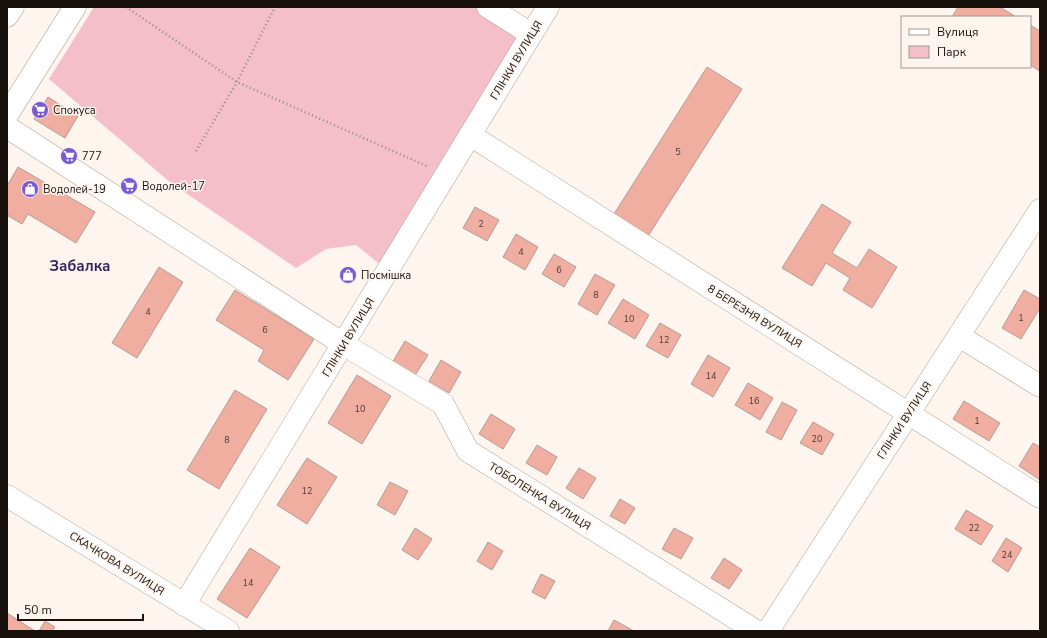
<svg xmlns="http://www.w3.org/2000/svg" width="1047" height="638" font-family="'Nunito Sans',sans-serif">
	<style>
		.green { fill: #f4bfc9 }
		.building { fill: #f0aea1; stroke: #b59c96 }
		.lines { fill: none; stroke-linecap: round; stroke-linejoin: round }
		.minor-casing { stroke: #b7a395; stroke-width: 23 }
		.path { stroke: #928a84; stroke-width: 2.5; stroke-dasharray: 1 3; stroke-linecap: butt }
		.minor { stroke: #fff; stroke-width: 22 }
		.labels { text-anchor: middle; stroke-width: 3; stroke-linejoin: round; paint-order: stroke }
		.number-label { font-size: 9px; fill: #4d3830 }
		.street-label { font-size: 11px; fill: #17100b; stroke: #fef5ef }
		.poi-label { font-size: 11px; fill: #17100b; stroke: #fef5ef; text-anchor: start }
		.district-label { font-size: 15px; font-weight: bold; fill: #322560; stroke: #fef5ef }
	</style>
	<rect width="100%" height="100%" fill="#fef5ef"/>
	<path class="green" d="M94 7H488L530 33 387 270 356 245 326 249 296 268 171 183 49 79Z"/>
	<path class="building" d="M958 7H1000L1016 17H952Z
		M1030 25 1040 31V71L1030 65Z
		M707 67 742 89 648 236 614 214Z
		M48 97 78 116 65 138 34 119Z
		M18 167 95 212 76 243 28 214 22 224 7 215V186Z
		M822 204 851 222 832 253 857 268 869 249 897 267 872 308 843 290 850 278 826 263 812 286 782 268Z
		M475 207 499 220 487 241 463 228Z
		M516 234 538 247 525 270 503 257Z
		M554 254 576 267 564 287 542 274Z
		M159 267 183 282 137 358 112 343Z
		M595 274 615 285 597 315 578 304Z
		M235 290 314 339 288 380 258 361 264 350 216 320Z
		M1024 290 1040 299V308L1021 339 1002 328Z
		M623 299 649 315 635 339 608 323Z
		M660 323 681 335 668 358 646 346Z
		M405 341 428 355 414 377 392 363Z
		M708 355 730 368 713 397 691 384Z
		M441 360 461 372 449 393 429 381Z
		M357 375 391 396 362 444 328 423Z
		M748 383 773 398 760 420 735 405Z
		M235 390 267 409 219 489 187 470Z
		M964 401 1000 423 989 441 953 419Z
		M782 402 797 410 781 440 766 432Z
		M491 414 515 429 503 449 479 434Z
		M813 422 834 434 822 455 800 443Z
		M1033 443 1040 447V480L1019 466Z
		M537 445 557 457 547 475 526 463Z
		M307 458 337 477 307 524 277 505Z
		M579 468 596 478 583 499 566 488Z
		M390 482 408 491 395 515 377 505Z
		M620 499 635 508 625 524 610 516Z
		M966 510 993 526 981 545 955 529Z
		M415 528 432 539 418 560 402 550Z
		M674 528 693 538 681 559 662 549Z
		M1006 538 1022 548 1008 572 992 561Z
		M488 542 503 551 492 570 477 561Z
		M250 548 280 567 247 618 217 599Z
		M724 558 742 570 729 589 711 578Z
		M541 574 555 581 545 599 532 592Z
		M7 613 35 631H7Z
		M614 620 634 631H608Z
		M45 621 55 627 52 631H39Z"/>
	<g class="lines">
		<g class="minor-casing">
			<path id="minor" d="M488 7 531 34
				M7 16 13 7
				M7 115 75 7
				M7 127 343 344 443 404 468 451 756 631
				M470 135 1040 497
				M959 336 1040 386
				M7 496 228 631
				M184 605 548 7
				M768 631 1040 210"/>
		</g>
		<path class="path" d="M126 7 237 82 429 167
			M196 151 237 82 275 7"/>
		<use href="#minor" class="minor"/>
	</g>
	<defs>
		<g id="supermarket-disc" transform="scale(0.9)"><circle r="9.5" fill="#765bd5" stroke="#fef5ef"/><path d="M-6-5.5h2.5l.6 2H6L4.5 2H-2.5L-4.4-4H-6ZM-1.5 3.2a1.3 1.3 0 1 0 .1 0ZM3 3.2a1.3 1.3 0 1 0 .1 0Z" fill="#fff"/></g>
		<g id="shop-disc" transform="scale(0.9)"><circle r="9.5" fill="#765bd5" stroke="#fef5ef"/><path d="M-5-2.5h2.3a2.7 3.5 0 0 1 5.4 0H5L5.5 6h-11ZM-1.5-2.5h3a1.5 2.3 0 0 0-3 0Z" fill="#fff"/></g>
	</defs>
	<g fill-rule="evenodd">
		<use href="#supermarket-disc" x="40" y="110"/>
		<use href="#supermarket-disc" x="69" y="156"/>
		<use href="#supermarket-disc" x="129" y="186"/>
		<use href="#shop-disc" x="30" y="189"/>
		<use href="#shop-disc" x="348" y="275"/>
	</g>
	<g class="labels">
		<g class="number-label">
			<text x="678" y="155">5</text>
			<text x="481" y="227">2</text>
			<text x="521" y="255">4</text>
			<text x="559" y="273">6</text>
			<text x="596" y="298">8</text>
			<text x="148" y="315">4</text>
			<text x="1021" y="321">1</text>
			<text x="629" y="322">10</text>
			<text x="265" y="333">6</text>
			<text x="664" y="343">12</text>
			<text x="711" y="379">14</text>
			<text x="754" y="404">16</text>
			<text x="360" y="412">10</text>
			<text x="977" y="424">1</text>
			<text x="817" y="442">20</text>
			<text x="227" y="443">8</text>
			<text x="307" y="494">12</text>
			<text x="974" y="531">22</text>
			<text x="1007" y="558">24</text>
			<text x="248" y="586">14</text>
		</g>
		<g class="street-label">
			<text transform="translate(516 60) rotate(-59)" y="4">ГЛІНКИ ВУЛИЦЯ</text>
			<text transform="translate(755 316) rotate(32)" y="4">8 БЕРЕЗНЯ ВУЛИЦЯ</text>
			<text transform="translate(348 337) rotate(-59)" y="4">ГЛІНКИ ВУЛИЦЯ</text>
			<text transform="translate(904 420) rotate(-57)" y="4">ГЛІНКИ ВУЛИЦЯ</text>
			<text transform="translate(540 496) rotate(32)" y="4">ТОБОЛЕНКА ВУЛИЦЯ</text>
			<text transform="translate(117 563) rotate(32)" y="4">СКАЧКОВА ВУЛИЦЯ</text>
		</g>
		<g class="poi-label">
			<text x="53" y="114">Спокуса</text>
			<text x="82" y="160">777</text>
			<text x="142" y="190">Водолей-17</text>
			<text x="43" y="193">Водолей-19</text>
			<text x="361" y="279">Посмішка</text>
		</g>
		<g class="district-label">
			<text x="80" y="271">Забалка</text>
		</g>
	</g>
	<rect width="1047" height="638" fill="none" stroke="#17100b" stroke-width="16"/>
	<rect x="901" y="16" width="130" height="52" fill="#fef5ef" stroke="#a29994"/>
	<rect x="909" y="29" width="20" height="6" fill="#ffffff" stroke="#a29994"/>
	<text x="937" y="36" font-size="12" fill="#17100b">Вулиця</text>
	<rect x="909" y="46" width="20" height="12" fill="#f4bfc9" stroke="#a29994"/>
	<text x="937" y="56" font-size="12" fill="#17100b">Парк</text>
	<path d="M18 614v6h125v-6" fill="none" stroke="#17100b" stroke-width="2"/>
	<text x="24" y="614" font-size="12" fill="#17100b" stroke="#fef5ef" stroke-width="3" paint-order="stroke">50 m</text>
</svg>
